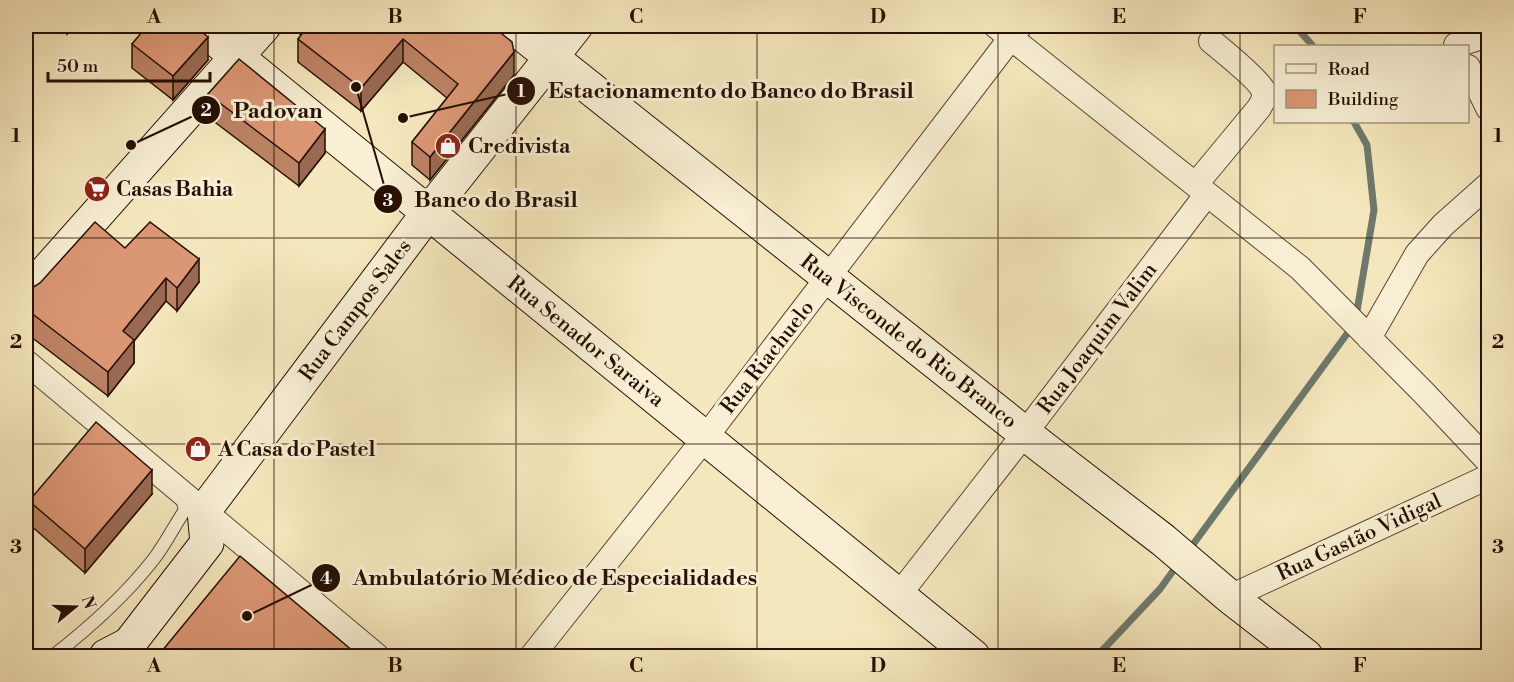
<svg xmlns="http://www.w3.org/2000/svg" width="1514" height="682" font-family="'Libre Bodoni',serif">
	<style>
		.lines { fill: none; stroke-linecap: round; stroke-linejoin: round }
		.stream { stroke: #6d796d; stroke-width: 7 }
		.lane-casing { stroke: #5a4531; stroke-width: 14 }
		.street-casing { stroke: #5a4531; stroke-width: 26 }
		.secondary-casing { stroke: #260f02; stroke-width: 35 }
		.lane { stroke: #f8efd4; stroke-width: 12 }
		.street { stroke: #f8efd4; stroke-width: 24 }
		.secondary { stroke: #f8efd4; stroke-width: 33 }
		.wall { fill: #bc8264; stroke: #260f02; stroke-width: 1.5 }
		.shaded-wall { fill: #996a51; stroke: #260f02; stroke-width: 1.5 }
		.building { fill: #db9774; stroke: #260f02; stroke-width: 1.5 }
		.grid { fill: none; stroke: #260f02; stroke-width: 1.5; stroke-opacity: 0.55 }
		.labels { text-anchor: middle; stroke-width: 6; stroke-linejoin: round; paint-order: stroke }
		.poi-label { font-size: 21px; font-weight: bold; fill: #260f02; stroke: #f8efd4; text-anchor: start }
		.street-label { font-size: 21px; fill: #260f02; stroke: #f8efd4 }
		.leader { fill: none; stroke: #260f02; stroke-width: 2 }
		.callout-dot { fill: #260f02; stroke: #f8efd4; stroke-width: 2 }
		.mark-label { font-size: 18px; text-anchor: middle; font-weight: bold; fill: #fff }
		.callout-label { font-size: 22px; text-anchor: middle; font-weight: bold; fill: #260f02; stroke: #f8efd4; stroke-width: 6; stroke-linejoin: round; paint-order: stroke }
		.neatline { fill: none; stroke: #260f02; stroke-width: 2 }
		.grid-label { font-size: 20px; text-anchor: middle; font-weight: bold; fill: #260f02 }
	</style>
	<rect width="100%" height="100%" fill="#f5e7bd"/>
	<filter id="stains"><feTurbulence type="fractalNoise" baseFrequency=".00333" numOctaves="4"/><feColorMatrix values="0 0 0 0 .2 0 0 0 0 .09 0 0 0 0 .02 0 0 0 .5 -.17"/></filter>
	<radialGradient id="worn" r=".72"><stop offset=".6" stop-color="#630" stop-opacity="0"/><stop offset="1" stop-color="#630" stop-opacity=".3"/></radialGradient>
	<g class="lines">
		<path class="stream" d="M1295 26 1313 46
			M1354 122 1367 145 1374 210 1356 317
			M1189 550 1352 327
			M1097 656 1160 589 1178 564"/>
		<g class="lane-casing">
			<path id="lane" d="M26 646 27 656
				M53 656C89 628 124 597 153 560 165 545 174 526 185 510L181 494"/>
		</g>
		<g class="street-casing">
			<path id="street" d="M996 26 1300 268 1424 393 1488 461
				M1456 45 1488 35
				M1468 67 1488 108
				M1196 184 1259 108C1262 103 1266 97 1263 90 1259 80 1222 50 1211 41
				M1369 338 1417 254 1443 225 1488 185
				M26 362 377 656
				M898 596 1025 433 1207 194
				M1230 597 1488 477
				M532 656 705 438 1020 26"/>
		</g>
		<g class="secondary-casing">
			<path id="secondary" d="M199 26 973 656
				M512 26 1042 447 1163 540 1230 597 1306 656
				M26 294 264 26
				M106 656 129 644 207 543 204 511 428 213 576 26"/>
		</g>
		<use href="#lane" class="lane"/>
		<use href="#street" class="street"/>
		<use href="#secondary" class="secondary"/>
	</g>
	<path class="wall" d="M56 26H74L67 34Z
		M295 26H492L514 75 430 180 412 165V142L447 98 403 62 361 111 298 62V39L301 35 295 30Z
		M132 44 208 60 173 100 132 68Z
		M208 94 325 153 299 186 208 117Z
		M125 248 199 282 177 311 166 301 134 341V363L108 396 26 333V292L32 288Z
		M152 494 85 573 29 524V501Z"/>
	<path class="shaded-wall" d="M67 26H74L67 34Z
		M208 37V60L173 100V76Z
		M403 39V62L361 111V88Z
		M514 52V75L430 180V157Z
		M325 129V153L299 186V163Z
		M199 259V282L177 311V288Z
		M166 278V301L134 341V363L108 396V372L123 331Z
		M152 470V494L85 573V549Z"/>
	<path class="building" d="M147 26H194L208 37 173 76 132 44Z
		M308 26H492L512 42 514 52 430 157 412 142 458 84 403 39 361 88 298 39Z
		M239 59 325 129 299 163 208 94Z
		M95 222 125 248 150 222 199 259 177 288 166 278 123 331 134 340 108 372 26 309V292L29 289 32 288 40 283Z
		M96 422 152 470 85 549 29 501Z
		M240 556 360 657H157Z"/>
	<path class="grid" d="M274 26V656M516 26V656M757 26V656M998 26V656M1240 26V656M26 238H1488M26 444H1488"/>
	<defs>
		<g id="shop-disc" transform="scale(1.35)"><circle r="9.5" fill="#8f2418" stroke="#f8efd4"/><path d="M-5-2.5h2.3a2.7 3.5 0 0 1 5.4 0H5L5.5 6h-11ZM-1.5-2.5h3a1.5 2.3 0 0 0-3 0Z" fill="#fff"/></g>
		<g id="supermarket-disc" transform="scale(1.35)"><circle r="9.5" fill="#8f2418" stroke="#f8efd4"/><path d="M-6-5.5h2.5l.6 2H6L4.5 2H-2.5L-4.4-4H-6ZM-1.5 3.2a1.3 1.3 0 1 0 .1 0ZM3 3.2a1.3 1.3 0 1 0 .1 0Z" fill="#fff"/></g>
	</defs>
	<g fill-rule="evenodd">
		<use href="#shop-disc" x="448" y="146"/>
		<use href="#supermarket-disc" x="97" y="189"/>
		<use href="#shop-disc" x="198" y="449"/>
	</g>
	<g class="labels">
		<g class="poi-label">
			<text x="468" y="153">Credivista</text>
			<text x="116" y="196">Casas Bahia</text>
			<text x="218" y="456">A Casa do Pastel</text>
		</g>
		<g class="street-label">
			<text transform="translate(355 310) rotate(-53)" y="7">Rua Campos Sales</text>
			<text transform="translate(1097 338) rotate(-53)" y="7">Rua Joaquim Valim</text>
			<text transform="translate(586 341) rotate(39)" y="7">Rua Senador Saraiva</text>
			<text transform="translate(909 341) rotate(38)" y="7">Rua Visconde do Rio Branco</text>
			<text transform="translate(767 357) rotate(-52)" y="7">Rua Riachuelo</text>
			<text transform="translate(1359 537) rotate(-25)" y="7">Rua Gastão Vidigal</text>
		</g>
	</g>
	<path class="leader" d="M403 118L521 91M131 145L206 110M356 87L388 199M247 616L326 578"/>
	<g class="callout-dot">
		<circle cx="403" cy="118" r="6"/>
		<circle cx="131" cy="145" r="6"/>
		<circle cx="356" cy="87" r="6"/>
		<circle cx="247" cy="616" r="6"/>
		<circle cx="521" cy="91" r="15"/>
		<circle cx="206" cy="110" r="15"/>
		<circle cx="388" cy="199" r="15"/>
		<circle cx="326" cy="578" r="15"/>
	</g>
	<g class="mark-label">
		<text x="521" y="97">1</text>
		<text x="206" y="116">2</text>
		<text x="388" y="206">3</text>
		<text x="326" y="584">4</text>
	</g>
	<g class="callout-label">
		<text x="731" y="98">Estacionamento do Banco do Brasil</text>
		<text x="278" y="118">Padovan</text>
		<text x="496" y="207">Banco do Brasil</text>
		<text x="555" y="585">Ambulatório Médico de Especialidades</text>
	</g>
	<rect width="1514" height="682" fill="none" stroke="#f5e7bd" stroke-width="66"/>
	<rect x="1274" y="45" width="195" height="78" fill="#f8efd4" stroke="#a49580" stroke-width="1.5"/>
	<rect x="1286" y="64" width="30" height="9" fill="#f8efd4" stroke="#a49580" stroke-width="1.5"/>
	<text x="1328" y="75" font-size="18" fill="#260f02">Road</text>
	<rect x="1286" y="90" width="30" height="18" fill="#db9774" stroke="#a49580" stroke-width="1.5"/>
	<text x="1328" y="105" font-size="18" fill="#260f02">Building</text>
	<g transform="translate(75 607) rotate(71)" stroke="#f8efd4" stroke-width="4.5" paint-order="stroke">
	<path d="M0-4.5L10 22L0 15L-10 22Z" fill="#260f02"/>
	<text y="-9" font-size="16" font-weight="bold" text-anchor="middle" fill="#260f02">N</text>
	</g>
	<path d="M48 72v9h162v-9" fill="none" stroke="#260f02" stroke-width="3"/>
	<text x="57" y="72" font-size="18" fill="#260f02" stroke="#f8efd4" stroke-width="4.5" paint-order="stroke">50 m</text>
	<rect x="33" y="33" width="1448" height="616" class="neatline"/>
	<g class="grid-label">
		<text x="154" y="23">A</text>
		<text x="395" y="23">B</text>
		<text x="636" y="23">C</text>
		<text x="878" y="23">D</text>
		<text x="1119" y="23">E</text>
		<text x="1360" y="23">F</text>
		<text x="16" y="142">1</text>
		<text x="1498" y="142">1</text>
		<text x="16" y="348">2</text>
		<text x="1498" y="348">2</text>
		<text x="16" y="553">3</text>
		<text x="1498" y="553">3</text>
		<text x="154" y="672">A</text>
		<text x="395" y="672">B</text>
		<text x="636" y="672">C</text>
		<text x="878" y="672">D</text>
		<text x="1119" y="672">E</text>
		<text x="1360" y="672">F</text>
	</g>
	<rect width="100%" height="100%" filter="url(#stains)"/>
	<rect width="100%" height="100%" fill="url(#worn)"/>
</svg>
